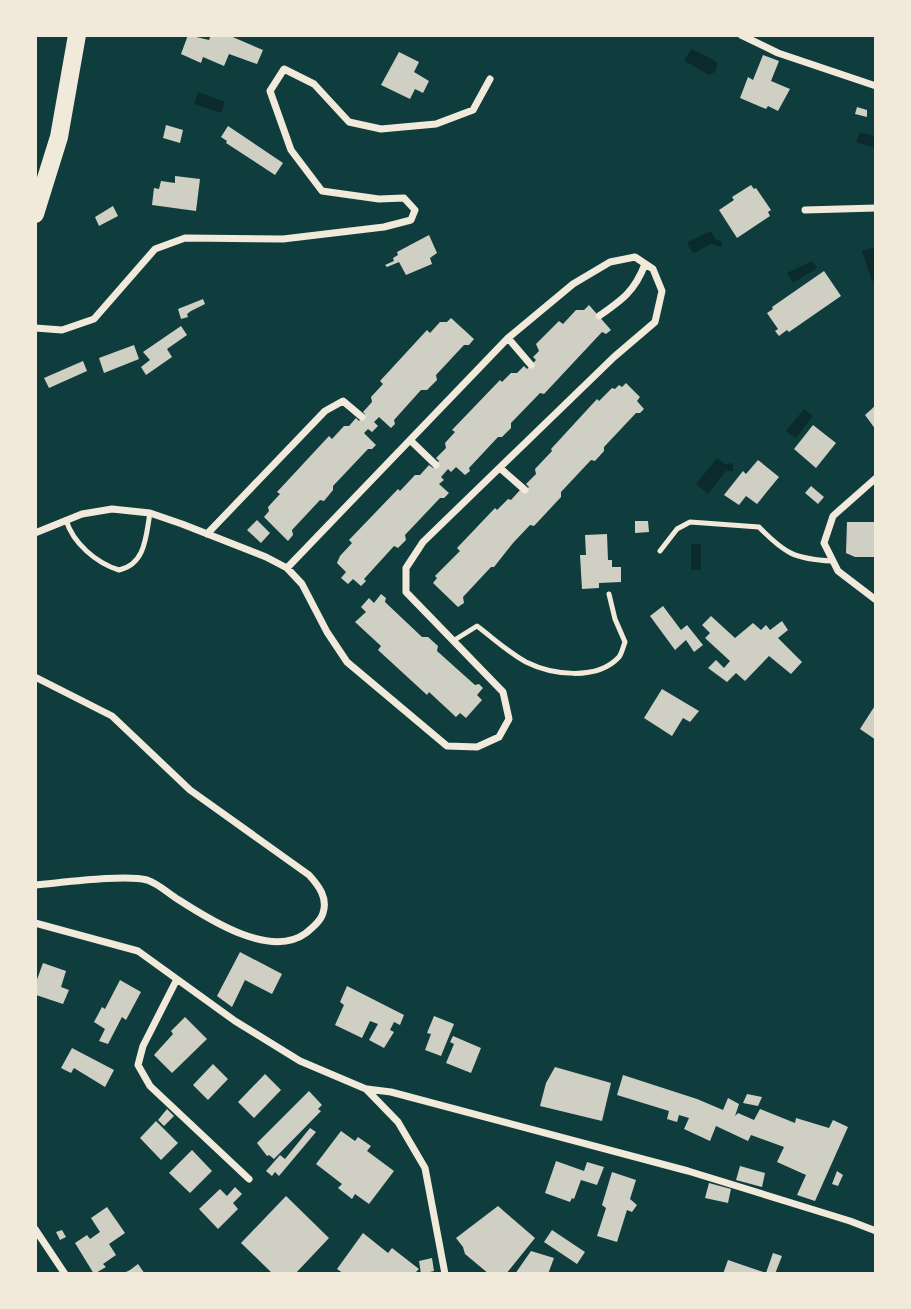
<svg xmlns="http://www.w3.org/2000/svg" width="911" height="1309" font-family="Figtree,sans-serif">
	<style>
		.water { fill: #0a2a2b }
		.building { fill: #cfcfc3 }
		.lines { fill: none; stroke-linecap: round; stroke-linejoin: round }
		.service { stroke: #f1e9da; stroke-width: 5 }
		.minor { stroke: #f1e9da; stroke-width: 7 }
		.motorway { stroke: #f1e9da; stroke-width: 18 }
	</style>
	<rect width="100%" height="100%" fill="#0f3d3e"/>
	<path class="water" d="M691 49 717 62 716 71 710 75 684 61Z
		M198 92 225 102 221 113 194 104Z
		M860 133 876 136V148L856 142Z
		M711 231 716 240 722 241 721 247 711 244 694 253 689 248 688 242Z
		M875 247 876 280 872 281 862 251Z
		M812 261 817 268 793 283 787 273Z
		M804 409 813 416 796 438 786 431Z
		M717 458 725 464 733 463V471H726L708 494 696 484Z
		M691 544H701V570H691Z"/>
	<path class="building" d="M188 35 209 40 211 35H228L263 50 257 64 229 54 224 66 203 57 201 63 181 54Z
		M399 52 419 62 414 72 429 81 423 93 415 89 410 99 381 85Z
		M763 55 779 61 771 81 790 89 778 111 768 106 766 109 740 98 748 77 753 80Z
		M857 107 867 110V117L855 114Z
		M166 125 183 130 180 143 163 138Z
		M228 126 283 163 275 175 226 143 227 141 221 137Z
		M175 176 200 179 196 211 152 205 154 188 159 189 161 181 175 183Z
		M751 185 754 189 756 188 771 210 768 212 770 216 737 238 719 210 734 200 732 197Z
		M113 206 118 216 99 226 95 217Z
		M429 235 437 253 430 258 432 264 406 275 399 262 387 267 385 265 394 261 393 258 398 255 397 252Z
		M824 271 841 296 789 332 787 330 779 336 775 331 778 329 767 313 773 309 772 307Z
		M203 299 205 304 191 311 187 314 188 317 181 319 178 309Z
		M589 305 611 330 606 334 602 332 544 394 540 393 511 423V428L502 437H498L469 468 470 471 465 475 456 467 451 472 448 469 441 477 444 480 439 484 449 493 444 498H440L405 535 406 540 398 548 394 546 364 579 366 581 361 586 353 579 348 584 341 578 346 572 337 563 340 556 352 543 349 540 398 489 400 491 415 475H420L429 465 433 468 439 461 436 458 446 448 445 443 455 432 452 430 500 380 502 382 511 373H517L524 366 527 369 536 360 533 357 539 351 536 344 559 321 563 324 576 310H584Z
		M451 318 474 339 469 345H464L436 375 437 380 427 390H421L394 420 395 424 391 428 379 417 374 422 378 426 372 432 368 429 364 433 376 445 372 449H368L333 486V490L324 501 320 500 292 530 293 535 288 541 264 517 269 511 268 507 280 494 277 492 329 436 332 439 344 426H349L356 418 359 421 365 414 363 412 372 402 371 397 383 384 380 381 427 330 430 333 440 322H447Z
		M181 326 187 335 167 349 172 357 146 375 141 367 150 360 143 352Z
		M134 345 139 359 104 373 99 358Z
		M83 361 87 371 49 388 44 378Z
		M626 383 640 397 637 401 644 409 640 413H636L604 447V451L595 461 591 460 561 492V497L534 526 530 525 513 543 494 567H491L463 597 464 603 458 607 433 583 437 578 435 576 460 551 457 548 495 508 497 510 508 499 511 500 520 490 523 492 529 487 526 484 536 474 535 469 552 451 551 449 597 399 599 401 612 388 615 389 619 385 622 387Z
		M876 405V430L865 415Z
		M813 425 836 443 816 468 794 449Z
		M758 460 779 477 757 504 746 496 739 505 724 495 743 471 746 474Z
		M811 486 824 497 818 504 805 493Z
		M257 520 270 533 261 543 247 530Z
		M635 521H648L649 532 635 533Z
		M847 522H876V557H855L846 553Z
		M607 534 608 560H612V567H621V582L599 583V588L582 589 580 555H586L585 535Z
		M381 594 386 598 385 602 422 637H428L438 646 437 651 475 685 479 684 483 688 477 695 482 700 466 718 460 713 456 717 429 692 427 695 378 650 381 646 355 622 366 612 361 607 369 598 374 603Z
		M663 606 681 630 687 625 703 645 694 652 686 640 675 650 650 616Z
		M711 616 735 638 753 623 761 630 766 625 770 630 782 621 788 630 778 638 802 662 791 674 769 656 745 681 736 673 727 682 708 668 716 660 724 668 730 661 705 638 710 633 702 625Z
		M662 689 699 711 690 722 683 718 672 736 644 718Z
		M876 704V740L860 729Z
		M240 952 282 974 272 994 245 980 232 1007 217 996Z
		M43 963 66 971 61 987 69 990 63 1004 36 995 35 985Z
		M120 980 141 992 126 1020 122 1017 108 1044 99 1041 105 1029 94 1022 102 1007 105 1009Z
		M347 986 404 1015 400 1025 394 1022 390 1030 394 1032 384 1048 369 1040 378 1024 370 1021 362 1038 335 1025 344 1005 340 1002Z
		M434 1016 454 1024 441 1056 425 1050 431 1034 427 1033Z
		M185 1017 207 1039 172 1073 154 1055 173 1034 171 1031Z
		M453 1036 481 1048 471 1073 446 1063 454 1044 450 1042Z
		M72 1048 114 1070 105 1087 74 1068 71 1073 61 1068Z
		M213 1064 228 1079 208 1100 193 1085Z
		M555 1067 611 1083 602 1121 540 1106 546 1083Z
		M265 1074 281 1090 254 1118 238 1102Z
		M623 1075 697 1099 723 1110 728 1098 739 1104 735 1116 738 1113 754 1120 760 1109 795 1123 796 1118 829 1128 833 1120 848 1127 815 1201 797 1195 806 1175 777 1162 784 1147 751 1135 748 1141 716 1126 710 1141 684 1129 689 1118 679 1115 677 1122 667 1119 669 1111 617 1095Z
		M309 1091 322 1105 318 1109 321 1111 274 1159 269 1155 267 1156 257 1143Z
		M747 1094 762 1097 758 1106 743 1103Z
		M167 1109 174 1116 164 1126 158 1120Z
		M156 1121 178 1143 161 1160 140 1138Z
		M310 1128 316 1132 279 1176 275 1172 272 1176 266 1171 280 1155 285 1159Z
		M341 1131 355 1141 358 1137 371 1146 367 1151 394 1171 369 1204 355 1194 352 1199 338 1188 342 1184 316 1164Z
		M192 1150 212 1171 190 1193 169 1173Z
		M556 1161 584 1171 587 1162 604 1167 597 1185 581 1180 574 1199 572 1198 570 1202 545 1193Z
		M740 1166 765 1173 762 1187 736 1180Z
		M837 1171 843 1175 838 1186 832 1184Z
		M612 1172 636 1180 630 1199 637 1205 632 1212 627 1210 617 1242 597 1236 606 1208 602 1205Z
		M709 1183 731 1189 728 1203 705 1198Z
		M235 1187 242 1194 233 1203 238 1209 218 1229 199 1209 220 1189 227 1196Z
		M286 1196 329 1238 295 1274H273L241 1243Z
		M498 1206 535 1238 506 1274H489L465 1254 463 1247 456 1238Z
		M107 1207 125 1233 109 1244 116 1255 103 1264 106 1267 94 1274 75 1243 87 1235 90 1239 100 1232 91 1218Z
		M62 1230 66 1237 60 1240 56 1232Z
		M552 1230 585 1252 577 1264 544 1242Z
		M363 1233 388 1253 392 1248 419 1269 414 1274H344L337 1269Z
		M531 1251 554 1258 548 1274H515Z
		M773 1253 782 1256 775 1274H723L728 1260 766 1273Z
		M432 1258 434 1271 421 1274 419 1261Z
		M138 1264 145 1274H122L130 1270Z"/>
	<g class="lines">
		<path class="service" d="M66 520C73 543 96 563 119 570 146 564 146 535 150 513
			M660 551 677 529 690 522 759 527C785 554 795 559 832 561
			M453 641 477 626C493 638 509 653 526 662 552 675 597 681 619 657 622 653 623 647 625 642L615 619 609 594"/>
		<path class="minor" d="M741 35 778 53 876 86
			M805 210 876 208
			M599 316C622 300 635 291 645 264
			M35 328 62 330 94 319 155 249 185 238 283 239 384 227 411 220 415 210 404 198 379 199 322 191 291 150 270 91 284 69 314 84 349 122 381 129 436 124 473 110 490 79
			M508 338 531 365
			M410 440 436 465
			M500 468 525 490
			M876 478 833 516 824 543 838 571 876 600
			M35 533 82 514 112 509 150 513 182 524 266 557 287 568 302 584 327 632 347 662 447 746 477 747 499 737 509 719 503 692 406 592V568L423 542 614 357 655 322 662 291 653 269 635 257 610 262 573 284 508 338 287 568
			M207 534 325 411 343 401 362 417
			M35 677 112 716 190 790 309 875C319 886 328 898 323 913 321 921 312 928 306 933 271 959 210 920 179 900 169 894 159 884 147 880 125 874 60 883 35 885
			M35 923 138 951 235 1021 300 1061 366 1089 398 1122 425 1168 445 1274
			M177 979 143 1046 138 1065 150 1086 249 1179
			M367 1089 391 1092 688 1171 850 1221 876 1231
			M35 1229 65 1274"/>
		<path class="motorway" d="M35 214 59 137 77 35"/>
	</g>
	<rect width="911" height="1309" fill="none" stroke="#f1e9da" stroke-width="74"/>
</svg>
